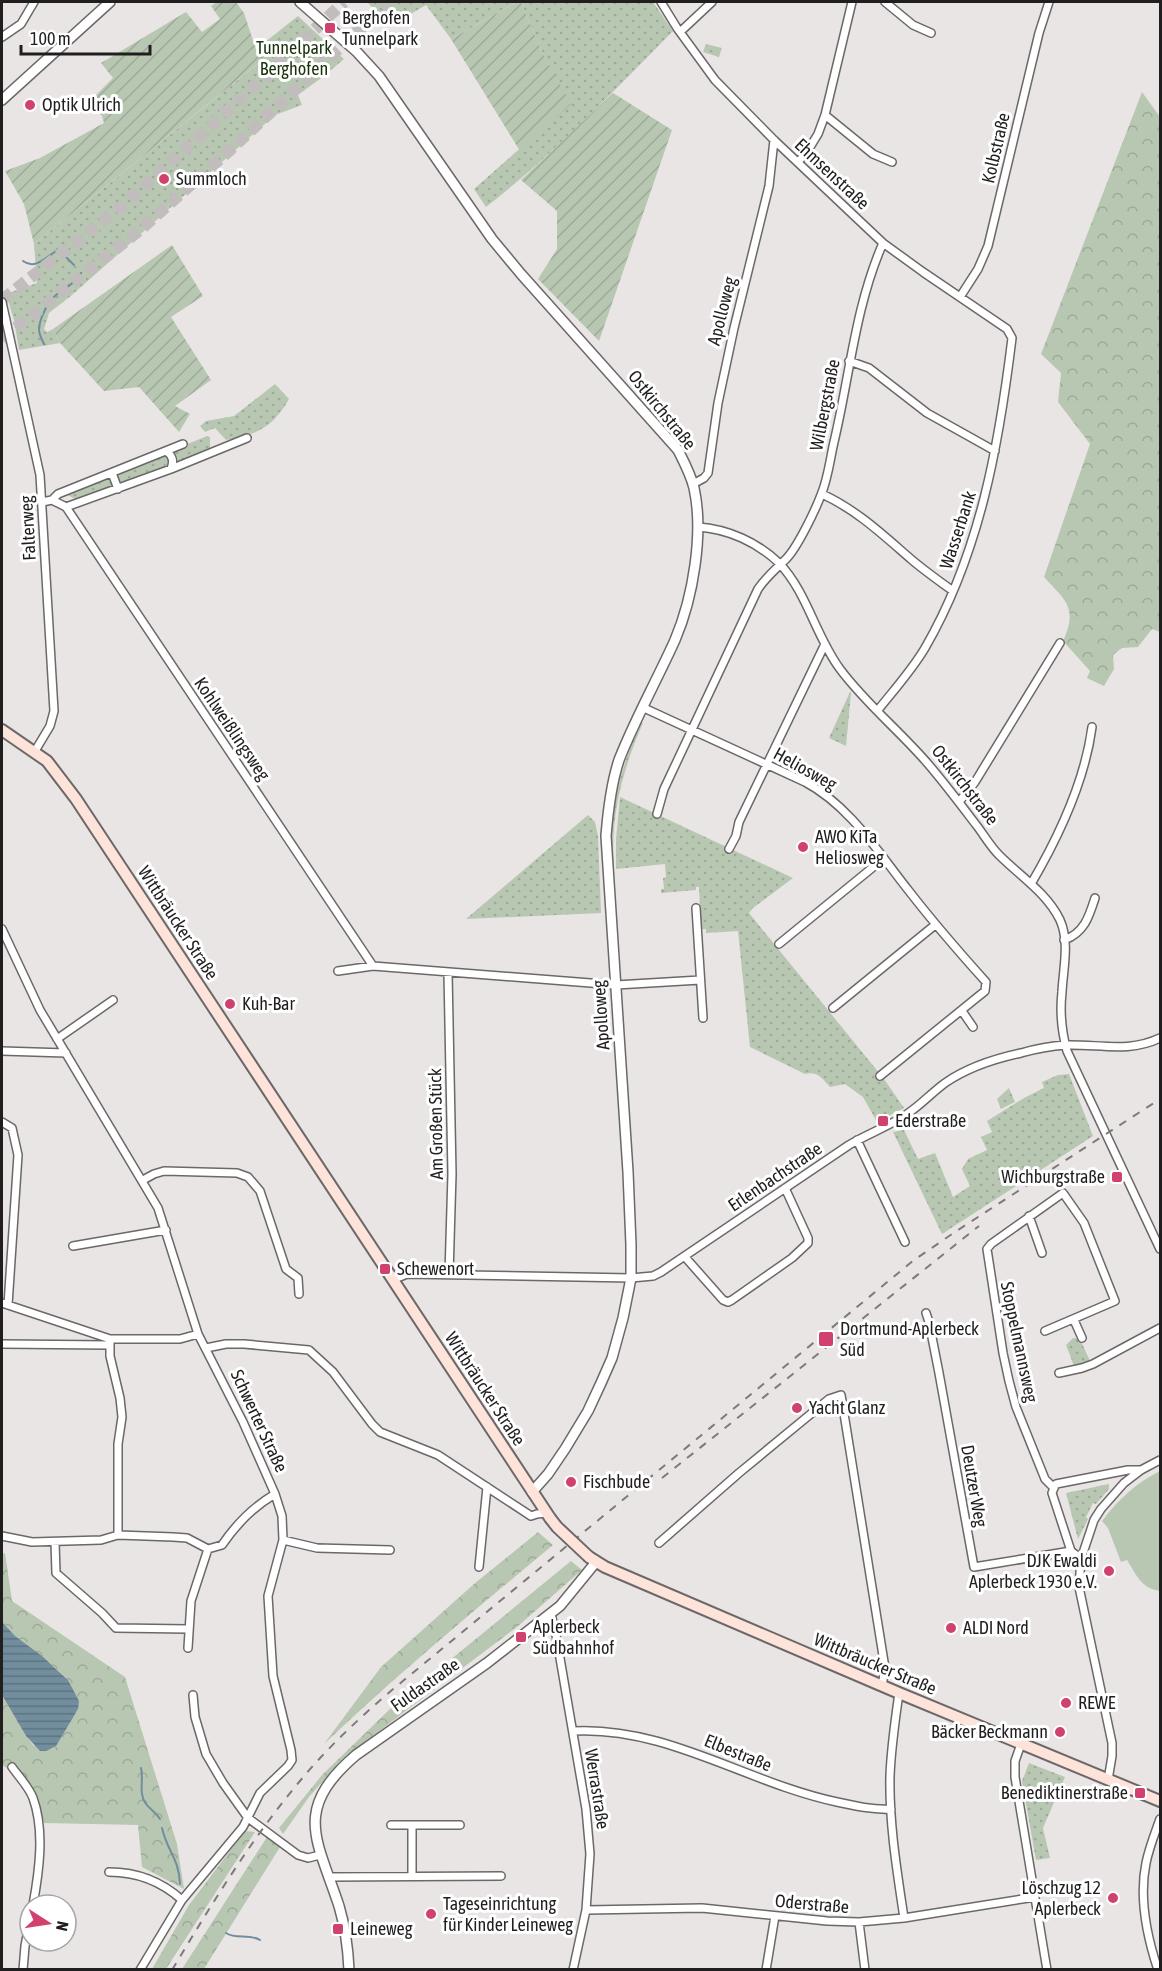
<svg xmlns="http://www.w3.org/2000/svg" width="1162" height="1971" font-family="'Asap Condensed',sans-serif">
	<style>
		.grass { fill: url(#grass-dots) }
		.forest { fill: url(#forest-crowns) }
		.garden { fill: url(#garden-furrows) }
		.pitch { fill: #b8c7b2 }
		.water { fill: url(#water-rules) }
		.lines { fill: none; stroke-linecap: round; stroke-linejoin: round }
		.stream { stroke: #728e9e; stroke-width: 2 }
		.trunk-tunnel { stroke: #c1bdbc; stroke-width: 12; stroke-dasharray: 12 6; stroke-linecap: butt }
		.minor-casing { stroke: #6b6867; stroke-width: 10 }
		.tertiary-casing { stroke: #6b6867; stroke-width: 12 }
		.secondary-casing { stroke: #6b6867; stroke-width: 14 }
		.minor { stroke: #fff; stroke-width: 7 }
		.tertiary { stroke: #fff; stroke-width: 9 }
		.secondary { stroke: #fde3da; stroke-width: 10 }
		.rail { stroke: #7d7a79; stroke-width: 2; stroke-dasharray: 8 8; stroke-linecap: butt }
		.secondary-bridge-casing { stroke: #6b6867; stroke-width: 14; stroke-linecap: butt }
		.secondary-bridge { stroke: #fde3da; stroke-width: 10 }
		.poi-dot { fill: #d0426d; stroke: #fff; stroke-width: 2 }
		.labels { text-anchor: middle; stroke-width: 6; stroke-linejoin: round; paint-order: stroke }
		.poi-label { font-size: 18px; fill: #201e1e; stroke: #fff; text-anchor: start }
		.park-label { font-size: 18px; fill: #18310a; stroke: #fff }
		.street-label { font-size: 18px; fill: #201e1e; stroke: #fff }
	</style>
	<defs>
		<pattern id="grass-dots" width="8" height="8" patternUnits="userSpaceOnUse" patternTransform="scale(1.5)"><rect width="8" height="8" fill="#b8c7b2"/><path d="M2 2h.1M6 6h.1" fill="none" stroke="#9eaa99" stroke-width="1.8" stroke-linecap="round"/></pattern>
		<pattern id="forest-crowns" width="20" height="18" patternUnits="userSpaceOnUse" patternTransform="scale(1.5)"><rect width="20" height="18" fill="#b8c7b2"/><path d="M2 6a3 3 0 1 1 6 0M12 15a3 3 0 1 1 6 0" fill="none" stroke="#9eaa99"/></pattern>
		<pattern id="garden-furrows" width="10" height="10" patternUnits="userSpaceOnUse" patternTransform="scale(1.5)"><rect width="10" height="10" fill="#b8c7b2"/><path d="M-1 1l2-2M0 10L10 0M9 11l2-2" fill="none" stroke="#9eaa99"/></pattern>
		<pattern id="water-rules" width="6" height="5" patternUnits="userSpaceOnUse" patternTransform="scale(1.5)"><rect width="6" height="5" fill="#728e9e"/><path d="M0 2.5h6" fill="none" stroke="#5d7380"/></pattern>
	</defs>
	<rect width="100%" height="100%" fill="#e9e5e4"/>
	<path class="grass" d="M367 2H517L451 39 426 5 390 26Z
		M521 2H653L673 31C613 92 554 154 486 207L474 189 570 104 542 52Z
		M298 16 344 59 324 76 298 95 302 105 275 115 72 295 49 313 44 329 47 332 53 329 60 343 19 350 14 320 6 294 37 283 34 244 259 63 255 50Z
		M706 44 722 48 719 57 703 52Z
		M275 384 289 399C273 427 257 435 226 440L215 428 205 432 200 426 206 421 234 416Z
		M207 436 210 437V449L178 463 172 453 173 450Z
		M163 454 168 456 170 462 167 468 121 485 117 474Z
		M110 477 114 481V487L82 498 75 499 66 494Z
		M850 692 851 693 846 746 829 738Z
		M641 722 643 723C622 771 610 817 614 869L611 868C609 811 618 774 641 722Z
		M620 797 793 878 753 908 749 913 884 1079 904 1108 877 1122 863 1097 845 1084 830 1087C822 1078 817 1071 805 1074L750 1047 738 931 706 933V929H701L699 887H696V890L661 893V889H664L663 878 666 877 665 864 616 869V839Z
		M588 815 595 822 598 836 601 913 466 919Z
		M1069 1074 1093 1136 942 1234 893 1132 904 1130 918 1159 935 1153 953 1197 970 1186 962 1169 968 1159 987 1150 981 1137 992 1132 987 1121 1024 1098 1044 1088 1042 1082 1058 1075Z
		M1009 1088 1015 1102 1001 1109 997 1099Z
		M1073 1338 1080 1339 1090 1361 1074 1366 1066 1345Z
		M1109 1484V1489L1096 1504 1093 1503 1086 1517 1088 1519 1078 1539 1066 1493Z
		M1029 1763 1065 1777 1043 1828 1050 1858 1036 1860 1022 1781Z"/>
	<path class="forest" d="M1142 92 1160 117V632L1152 629 1138 647 1122 648 1113 655 1114 669 1104 686 1087 678 1090 671 1063 641C1078 608 1066 601 1044 577L1090 444 1058 402 1061 373 1041 354Z
		M538 1532 553 1545C475 1610 398 1674 324 1744L381 1667 474 1584Z
		M5 1553 12 1601 125 1677 177 1844 184 1889 142 1867 138 1825 44 1823 32 1785 2 1765V1695L26 1736 34 1746 70 1721 78 1709C75 1700 72 1685 66 1678 47 1657 19 1645 2 1622V1554Z
		M571 1561 582 1570 517 1627 342 1759 309 1797 283 1834 279 1828 322 1775 390 1709Z
		M245 1831 255 1832 166 1969H152L189 1905Z
		M267 1837 280 1847 204 1969H182Z"/>
	<path class="garden" d="M217 2H236L244 13 260 62 34 244 24 204 5 171 40 158 104 123 102 116 89 102 113 78 101 63 186 12 202 32 220 19 211 6Z
		M517 2H521L542 52 571 104 520 151 451 39Z
		M613 93 672 130 599 341 538 279 557 249V211L521 180Z
		M172 245 203 296 171 317 211 380 175 406 190 414 179 432 139 387 104 391 60 343 53 329Z"/>
	<path class="pitch" d="M1160 1471V1591C1141 1588 1137 1576 1127 1560L1121 1562 1108 1528 1102 1521C1119 1499 1136 1483 1160 1471Z"/>
	<path class="water" d="M2 1622 15 1636 42 1656 68 1680 79 1701 78 1709 56 1746 46 1751H40L26 1736 2 1695Z"/>
	<g class="lines">
		<path class="stream" d="M23 261C35 270 45 258 56 251L63 254 74 265
			M44 344C42 340 39 334 39 330 39 319 48 302 56 295 64 289 76 283 81 273
			M141 1768C144 1779 138 1794 146 1804 150 1809 156 1813 160 1819
			M162 1828C167 1851 179 1858 180 1884
			M226 1933C236 1940 249 1933 260 1940"/>
		<path class="trunk-tunnel" d="M2 300 122 206 210 127 344 2
			M2 339 141 229 230 150 389 2"/>
		<g class="minor-casing">
			<path id="minor" d="M661 2 677 28 715 80 774 140 883 243 923 272 1007 329 1012 338C999 445 980 553 925 648 912 670 894 690 878 710
				M885 2 913 25 931 33
				M680 32 712 2
				M2 37 21 24 34 2
				M825 115 873 154 892 162
				M798 162 807 152 818 134 825 115 852 2
				M960 297 978 269 988 246 1039 33 1049 2
				M2 302 40 475 54 711 50 726 35 751
				M849 361 869 368 927 413 995 451
				M166 451C173 456 174 461 171 469
				M112 473 118 489
				M693 484 704 478 708 473 718 403 734 328 769 186 774 140
				M822 494C857 510 883 535 912 560 925 571 939 581 953 591
				M52 500 58 494 183 444
				M42 502 52 500 66 507 373 966
				M66 507 171 469 247 438
				M698 527C728 529 757 542 779 563 807 592 816 637 840 669 866 704 901 732 929 765 946 785 961 805 977 826 984 835 990 846 999 855 1020 876 1047 893 1060 920 1070 942 1063 970 1062 992 1060 1010 1062 1033 1067 1051L1160 1249
				M644 708 805 782C850 806 878 852 909 891 933 922 959 952 986 982L985 991 880 1076
				M959 802 975 782 1060 643
				M657 814 664 789 758 589C766 577 776 569 786 559 797 548 815 511 821 495 828 479 830 459 834 442 850 375 855 307 883 243
				M729 849 736 836 739 822 825 644
				M1031 884C1058 838 1085 780 1092 727
				M696 908 703 1018
				M2 929 40 1010 158 1208 198 1334 243 1422 275 1494 282 1516 283 1540 268 1596 273 1676 291 1750 292 1760 288 1766 260 1793 243 1827 182 1900 140 1970
				M1064 940C1084 933 1089 917 1095 898
				M779 944 883 859
				M338 971 373 966 616 985 700 980
				M448 973 452 1174 449 1274
				M833 1008 935 925
				M962 1011 973 1027
				M57 1039 113 1000
				M2 1051 66 1053
				M2 1122 12 1128 18 1155 8 1305
				M857 1140 905 1242
				M143 1180 154 1174 164 1171 237 1173 248 1177 260 1191 286 1269 298 1278 299 1294
				M1029 1216 1042 1253
				M73 1246 166 1230
				M685 1257 723 1300 728 1302 732 1300 792 1258 808 1243V1238L785 1188
				M392 1280 407 1274 631 1278 653 1276 661 1272 849 1145C866 1135 884 1128 901 1118 917 1109 930 1094 945 1083 968 1067 993 1059 1021 1053 1035 1049 1051 1046 1066 1045 1099 1044 1129 1053 1160 1038
				M2 1303 110 1339H180L198 1334
				M926 1313 929 1322 939 1373 974 1567 1071 1551
				M1074 1320 1082 1338
				M1045 1331 1115 1301 1084 1223 1063 1193 991 1244 987 1249 1003 1353 1009 1381 1016 1407 1045 1479 1054 1488 1052 1493 1071 1551 1081 1559
				M110 1339V1356L120 1398 122 1417 118 1444V1535
				M2 1344 109 1345
				M206 1348 226 1344H244L309 1350 333 1372 372 1424 380 1432 438 1455 531 1516 537 1514 546 1513
				M1059 1373 1082 1368 1093 1364 1160 1328
				M1054 1488 1056 1484 1128 1470H1141
				M2 1536 32 1542 101 1540 118 1535 173 1537 187 1538 208 1549 222 1545C237 1523 253 1507 275 1494
				M283 1540 317 1548 390 1550
				M55 1542 56 1573 102 1613 116 1628 188 1629
				M659 1543 739 1473 829 1399 841 1395 885 1668 882 1686
				M479 1567 487 1487
				M551 1614 556 1635 586 1809 590 1854 586 1910 573 1970
				M188 1648 191 1601 208 1549
				M899 1693C895 1721 891 1748 890 1776 889 1823 897 1871 904 1918
				M193 1695 195 1717 206 1754 223 1783 248 1818 298 1855 308 1858 320 1855
				M573 1731C667 1726 747 1783 837 1802 855 1806 873 1810 891 1809
				M1021 1744 1015 1761V1777L1047 1970
				M12 1767C19 1777 29 1787 33 1798 45 1831 39 1872 33 1905
				M1108 1780 1112 1756V1743L1079 1587 1081 1559 1094 1520 1101 1509 1124 1483 1141 1470 1160 1460
				M391 1825H460
				M412 1825V1876
				M109 1872C136 1872 161 1881 182 1900
				M329 1877 501 1876
				M586 1910 702 1908 827 1921 859 1922 904 1918 1035 1897
				M859 1922 865 1970
				M23 1970 25 1946 30 1919
				M766 1970 775 1916
				M1158 1970C1147 1937 1139 1897 1146 1863 1149 1848 1155 1833 1160 1819"/>
		</g>
		<g class="tertiary-casing">
			<path id="tertiary" d="M300 2 356 51 379 76 492 239 521 274 678 450C684 462 691 475 694 488 704 533 693 598 675 640 657 680 635 719 619 760 611 784 608 811 606 836L628 1172 631 1245V1278L623 1318 612 1358 601 1383 588 1411 565 1449 548 1474 532 1492
				M2 100 110 2
				M349 1970C348 1948 345 1926 339 1906 317 1839 292 1810 356 1755L487 1663 560 1606 596 1562"/>
		</g>
		<g class="secondary-casing">
			<path id="secondary" d="M2 730 47 761 76 799 550 1518
				M589 1557 605 1567 899 1693 1160 1801"/>
		</g>
		<use href="#minor" class="minor"/>
		<use href="#tertiary" class="tertiary"/>
		<use href="#secondary" class="secondary"/>
		<path class="rail" d="M662 1478 979 1226
			M172 1970C210 1907 248 1844 295 1787 324 1751 357 1720 392 1690L914 1260 958 1230 1160 1099"/>
		<g class="secondary-bridge-casing">
			<path id="secondary-bridge" d="M550 1518 557 1527 589 1557"/>
		</g>
		<use href="#secondary-bridge" class="secondary-bridge"/>
	</g>
	<g class="poi-dot">
		<rect x="324" y="22" width="12" height="12" rx="3"/>
		<circle cx="30" cy="105" r="6"/>
		<circle cx="164" cy="179" r="6"/>
		<circle cx="803" cy="847" r="6"/>
		<circle cx="230" cy="1004" r="6"/>
		<rect x="877" y="1115" width="12" height="12" rx="3"/>
		<rect x="1111" y="1171" width="12" height="12" rx="3"/>
		<rect x="379" y="1263" width="12" height="12" rx="3"/>
		<rect x="818" y="1331" width="16" height="16" rx="3"/>
		<circle cx="797" cy="1408" r="6"/>
		<circle cx="571" cy="1482" r="6"/>
		<circle cx="1109" cy="1571" r="6"/>
		<circle cx="951" cy="1628" r="6"/>
		<rect x="515" y="1631" width="12" height="12" rx="3"/>
		<circle cx="1066" cy="1703" r="6"/>
		<circle cx="1060" cy="1732" r="6"/>
		<rect x="1134" y="1787" width="12" height="12" rx="3"/>
		<circle cx="1113" cy="1898" r="6"/>
		<circle cx="431" cy="1914" r="6"/>
		<rect x="332" y="1923" width="12" height="12" rx="3"/>
	</g>
	<g class="labels">
		<g class="poi-label">
			<text x="342" y="24">Berghofen<tspan x="342" dy="21">Tunnelpark</tspan></text>
			<text x="42" y="111">Optik Ulrich</text>
			<text x="176" y="185">Summloch</text>
			<text x="815" y="843">AWO KiTa<tspan x="815" dy="21">Heliosweg</tspan></text>
			<text x="242" y="1010">Kuh-Bar</text>
			<text x="895" y="1127">Ederstraße</text>
			<text x="1105" y="1183" text-anchor="end">Wichburgstraße</text>
			<text x="397" y="1275">Schewenort</text>
			<text x="840" y="1335">Dortmund-Aplerbeck<tspan x="840" dy="21">Süd</tspan></text>
			<text x="809" y="1414">Yacht Glanz</text>
			<text x="583" y="1488">Fischbude</text>
			<text x="1097" y="1567" text-anchor="end">DJK Ewaldi<tspan x="1097" dy="21">Aplerbeck 1930 e.V.</tspan></text>
			<text x="533" y="1633">Aplerbeck<tspan x="533" dy="21">Südbahnhof</tspan></text>
			<text x="963" y="1634">ALDI Nord</text>
			<text x="1078" y="1709">REWE</text>
			<text x="1048" y="1738" text-anchor="end">Bäcker Beckmann</text>
			<text x="1128" y="1799" text-anchor="end">Benediktinerstraße</text>
			<text x="1101" y="1894" text-anchor="end">Löschzug 12<tspan x="1101" dy="21">Aplerbeck</tspan></text>
			<text x="443" y="1910">Tageseinrichtung<tspan x="443" dy="21">für Kinder Leineweg</tspan></text>
			<text x="350" y="1935">Leineweg</text>
		</g>
		<g class="park-label">
			<text x="294" y="54">Tunnelpark<tspan x="294" dy="21">Berghofen</tspan></text>
		</g>
		<g class="street-label">
			<text transform="translate(996 148) rotate(-77)" y="6">Kolbstraße</text>
			<text transform="translate(832 174) rotate(43)" y="6">Ehmsenstraße</text>
			<text transform="translate(722 311) rotate(-76)" y="6">Apolloweg</text>
			<text transform="translate(825 405) rotate(-79)" y="6">Wilbergstraße</text>
			<text transform="translate(662 410) rotate(51)" y="6">Ostkirchstraße</text>
			<text transform="translate(28 528) rotate(-93)" y="6">Falterweg</text>
			<text transform="translate(958 530) rotate(-72)" y="6">Wasserbank</text>
			<text transform="translate(232 729) rotate(56)" y="6">Kohlweißlingsweg</text>
			<text transform="translate(805 769) rotate(29)" y="6">Heliosweg</text>
			<text transform="translate(965 785) rotate(52)" y="6">Ostkirchstraße</text>
			<text transform="translate(178 923) rotate(57)" y="6">Wittbräucker Straße</text>
			<text transform="translate(601 1015) rotate(-94)" y="6">Apolloweg</text>
			<text transform="translate(436 1124) rotate(-91)" y="6">Am Großen Stück</text>
			<text transform="translate(775 1177) rotate(-34)" y="6">Erlenbachstraße</text>
			<text transform="translate(1019 1342) rotate(78)" y="6">Stoppelmannsweg</text>
			<text transform="translate(485 1389) rotate(57)" y="6">Wittbräucker Straße</text>
			<text transform="translate(259 1421) rotate(65)" y="6">Schwerter Straße</text>
			<text transform="translate(974 1486) rotate(80)" y="6">Deutzer Weg</text>
			<text transform="translate(875 1664) rotate(23)" y="6">Wittbräucker Straße</text>
			<text transform="translate(425 1685) rotate(-35)" y="6">Fuldastraße</text>
			<text transform="translate(738 1753) rotate(22)" y="6">Elbestraße</text>
			<text transform="translate(597 1789) rotate(81)" y="6">Werrastraße</text>
			<text transform="translate(812 1904) rotate(5)" y="6">Oderstraße</text>
		</g>
	</g>
	<rect width="1162" height="1971" fill="none" stroke="#201e1e" stroke-width="6"/>
	<g transform="translate(48 1923) rotate(102)"><circle r="28" fill="#ffffff" stroke="#a6a5a5" stroke-width="1.5"/>
	<path d="M0-4.5L10 22L0 15L-10 22Z" fill="#d0426d"/>
	<text y="-9" font-size="16" font-weight="bold" text-anchor="middle" fill="#201e1e">N</text>
	</g>
	<path d="M21 45v9h129v-9" fill="none" stroke="#201e1e" stroke-width="3"/>
	<text x="30" y="45" font-size="18" fill="#201e1e" stroke="#ffffff" stroke-width="4.5" paint-order="stroke">100 m</text>
</svg>
